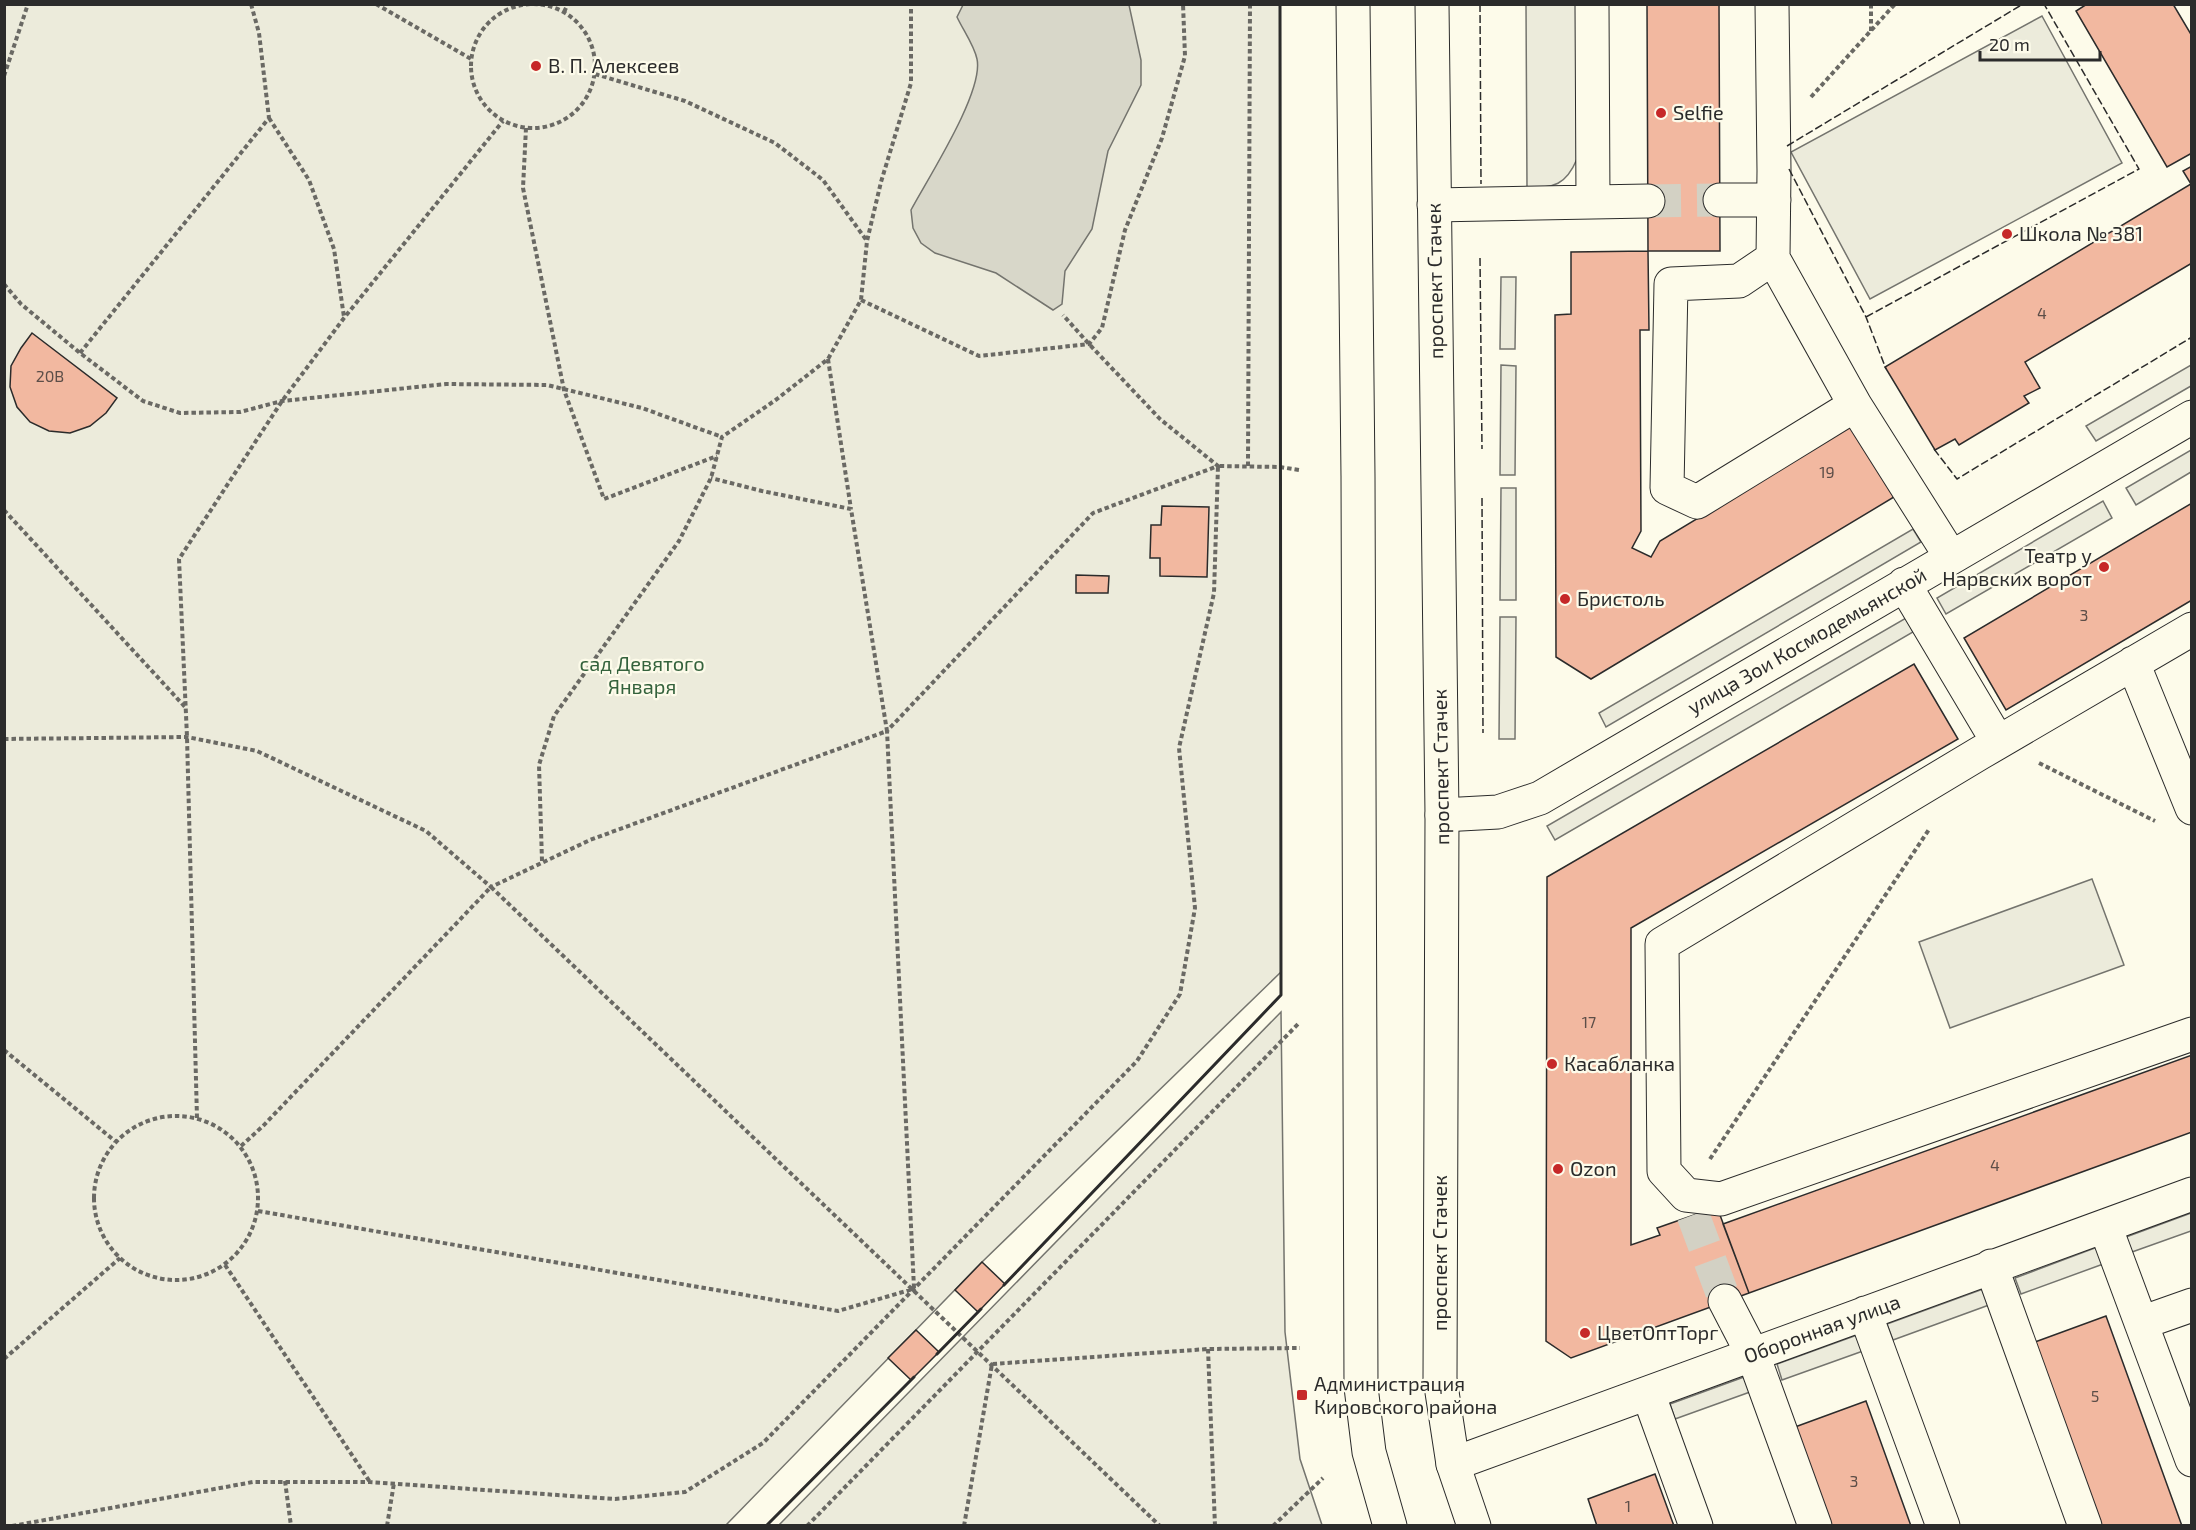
<svg xmlns="http://www.w3.org/2000/svg" width="2196" height="1530" font-family="'Exo 2',sans-serif">
	<style>
		.green { fill: #ecebdb; stroke: #74746e; stroke-width: 1.5 }
		.water { fill: #d8d7c9; stroke: #74746e; stroke-width: 1.5 }
		.building { fill: #f2b8a0; stroke: #2b2b2b; stroke-width: 1.5 }
		.lines { fill: none; stroke-linecap: round; stroke-linejoin: round }
		.minor-tunnel { stroke: #d3d1c4; stroke-width: 33; stroke-dasharray: 33 16; stroke-linecap: butt }
		.minor-casing { stroke: #2b2b2b; stroke-width: 35 }
		.major-casing { stroke: #2b2b2b; stroke-width: 35 }
		.path { stroke: #6a6964; stroke-width: 4; stroke-dasharray: 4.5 3; stroke-linecap: butt }
		.minor { stroke: #fdfbea; stroke-width: 33 }
		.major { stroke: #fdfbea; stroke-width: 33 }
		.fence { stroke: #2b2b2b; stroke-width: 1.5; stroke-dasharray: 8 3; stroke-linecap: butt }
		.wall { stroke: #2b2b2b; stroke-width: 3 }
		.poi-dot { fill: #c62828; stroke: #fdfbea; stroke-width: 2 }
		.labels { text-anchor: middle; stroke-width: 4.5; stroke-linejoin: round; paint-order: stroke }
		.number-label { font-size: 16px; fill: #5d4e48 }
		.poi-label { font-size: 20px; fill: #2b2b2b; stroke: #fdfbea; text-anchor: start }
		.street-label { font-size: 20px; fill: #2b2b2b; stroke: #fdfbea }
		.park-label { font-size: 20px; fill: #34623c; stroke: #fdfbea }
	</style>
	<rect width="100%" height="100%" fill="#fdfbea"/>
	<path class="green" d="M5 5H1280L1281 972 982 1262 726 1525 5 1526Z
		M1526 5H1576L1577 159C1566 185 1554 188 1527 188Z
		M2042 16 2122 163 1870 299 1791 152Z
		M1501 277H1516L1515 349H1500Z
		M1501 365 1516 366 1515 475H1500Z
		M2191 365V386L2096 441 2086 426Z
		M2191 450V472L2136 505 2126 488Z
		M1501 488H1516V600H1500Z
		M2103 501 2112 518 1946 614 1937 598Z
		M1913 529 1921 542 1606 727 1599 713Z
		M1500 617H1516L1515 739H1499Z
		M1906 618 1913 632 1555 840 1547 826Z
		M2092 879 2124 965 1950 1028 1919 942Z
		M1281 1012 1285 1332 1300 1459 1322 1525H779Z
		M2191 1213V1231L2132 1252 2126 1237Z
		M2100 1246 2106 1263 2021 1294 2015 1278Z
		M1983 1289 1989 1305 1893 1340 1887 1324Z
		M1857 1335 1863 1351 1782 1380 1777 1364Z
		M1744 1377 1750 1392 1675 1419 1670 1404Z"/>
	<path class="water" d="M963 5H1129L1141 60V85L1108 151 1092 229 1065 271 1062 304 1053 310 996 273 935 253 921 243 913 228 911 210C928 178 984 92 977 59 974 45 963 30 957 17Z"/>
	<path class="building" d="M1647 4H1719L1720 251H1648Z
		M2087 4H2173L2192 36V153L2167 167 2076 11Z
		M2192 166V263L2025 362 2040 388 2024 396 2029 403 1959 445 1955 439 1935 450 1885 367 2191 184 2183 171Z
		M1648 251 1649 330H1640L1641 531 1632 548 1651 557 1660 541 1851 426 1894 497 1591 679 1556 657 1555 315 1571 314V252Z
		M32 333 117 398 106 413 90 426 70 433 49 431 30 422 17 407 10 387 11 366 21 348Z
		M2192 503V600L2006 710 1964 638Z
		M1162 506 1209 507 1207 577 1160 576V558H1150L1151 525H1161Z
		M1076 575 1109 576 1108 593H1076Z
		M1914 664 1958 739 1631 928V1245L1660 1235 1657 1228 1717 1207 1749 1293 1571 1358 1546 1341 1547 877Z
		M2192 1055V1132L1749 1293 1723 1224Z
		M982 1262 1005 1284 978 1312 955 1290Z
		M2106 1316 2182 1526H2101L2035 1342Z
		M916 1330 939 1352 911 1380 888 1358Z
		M1866 1401 1911 1526H1830L1795 1427Z
		M1655 1474 1674 1526H1597L1588 1499Z"/>
	<g class="lines">
		<path class="minor-tunnel" d="M1648 201 1720 200
			M1693 1215 1725 1301"/>
		<g class="minor-casing">
			<path id="minor" d="M1592 4 1593 202
				M1772 4 1774 171 1773 258 1739 281 1671 284 1667 488 1697 502 1855 405 1951 557
				M1720 200H1774
				M1434 205 1648 201
				M1773 258 1855 405
				M1904 584 1998 742
				M2192 629 1980 753 1662 944 1664 1171 1686 1195 1721 1199 2192 1034
				M2133 663 2192 808
				M1442 815 1498 812 1540 798 2192 417
				M2105 1226 2192 1460
				M1991 1266 2085 1526
				M1725 1301 1753 1355 1815 1526
				M1865 1313 1943 1526
				M2141 1323 2192 1305
				M1648 1393 1696 1526
				M1453 1464 2192 1194"/>
		</g>
		<g class="major-casing">
			<path id="major" d="M1353 4 1358 476 1361 1387 1369 1452 1390 1526
				M1432 4 1442 815 1440 1379 1453 1464 1474 1526"/>
		</g>
		<path class="path" d="M376 4 471 59
			M471 66a62 62 0 1 1 124 0a62 62 0 1 1-124 0Z
			M564 12 568 4
			M1871 31V4
			M595 74 685 101 775 143 823 180 867 241
			M4 76 28 4
			M1811 97 1895 4
			M269 118 309 180 334 249 344 317
			M526 128 523 188 564 390 604 499 717 456
			M4 284 21 304 80 353 143 401 180 413 240 412 282 401 446 384 547 385 642 408 722 437
			M861 300 979 356 1089 344 1102 328 1125 230 1162 138 1185 56 1183 4
			M80 353 269 118 259 33 251 4
			M828 359 851 509
			M1248 466 1250 4
			M4 510 186 708
			M4 739 187 737 257 751 426 831 491 887 590 840 887 731 851 509 762 491 711 478
			M2039 763 2155 821
			M542 861 539 765 554 716 679 541 711 478 722 437 777 399 828 359 861 300 867 241 881 182 911 83V4
			M4 1050 115 1141
			M94 1198a82 82 0 1 1 164 0a82 82 0 1 1-164 0Z
			M197 1118 187 737 179 559 282 401 344 318 503 121
			M241 1146 263 1126 491 887 1160 1526
			M1710 1159 1930 828
			M258 1211 838 1311 913 1289
			M225 1265 370 1482
			M914 1288 887 731 1093 513 1218 466 1160 419 1089 344 1063 315
			M1208 1349 1215 1526
			M4 1359 120 1258
			M285 1481 291 1526
			M12 1526 253 1482H370L615 1499 685 1492 763 1443 1137 1061 1180 994 1195 908 1179 748 1214 593 1218 466 1280 467 1299 470
			M387 1526 394 1483
			M807 1526 1299 1023
			M964 1526 992 1364 1208 1349 1300 1348
			M1273 1526 1323 1478"/>
		<use href="#minor" class="minor"/>
		<use href="#major" class="major"/>
		<path class="fence" d="M1480 4 1481 184
			M1787 146 2023 4
			M1789 169 1866 317 1886 369
			M1480 258 1482 449
			M1866 317 2139 169 2044 4
			M1934 449 1957 479 2192 337
			M1482 498 1483 733"/>
		<path class="wall" d="M1004 1285 1281 995 1280 4
			M937 1354 981 1309
			M766 1526 914 1377"/>
	</g>
	<g class="poi-dot">
		<circle cx="536" cy="66" r="6"/>
		<circle cx="1661" cy="113" r="6"/>
		<circle cx="2007" cy="234" r="6"/>
		<circle cx="2104" cy="567" r="6"/>
		<circle cx="1565" cy="599" r="6"/>
		<circle cx="1552" cy="1064" r="6"/>
		<circle cx="1558" cy="1169" r="6"/>
		<circle cx="1585" cy="1333" r="6"/>
		<rect x="1296" y="1389" width="12" height="12" rx="3"/>
	</g>
	<g class="labels">
		<g class="number-label">
			<text x="2042" y="319">4</text>
			<text x="50" y="382">20В</text>
			<text x="1827" y="478">19</text>
			<text x="2084" y="621">3</text>
			<text x="1589" y="1028">17</text>
			<text x="1995" y="1171">4</text>
			<text x="2095" y="1402">5</text>
			<text x="1854" y="1487">3</text>
			<text x="1628" y="1512">1</text>
		</g>
		<g class="poi-label">
			<text x="548" y="73">В. П. Алексеев</text>
			<text x="1673" y="120">Selfie</text>
			<text x="2019" y="241">Школа № 381</text>
			<text x="2092" y="563" text-anchor="end">Театр у<tspan x="2092" dy="23">Нарвских ворот</tspan></text>
			<text x="1577" y="606">Бристоль</text>
			<text x="1564" y="1071">Касабланка</text>
			<text x="1570" y="1176">Ozon</text>
			<text x="1597" y="1340">ЦветОптТорг</text>
			<text x="1314" y="1391">Администрация<tspan x="1314" dy="23">Кировского района</tspan></text>
		</g>
		<g class="street-label">
			<text transform="translate(1435 281) rotate(-91)" y="7">проспект Стачек</text>
			<text transform="translate(1807 641) rotate(-30)" y="7">улица Зои Космодемьянской</text>
			<text transform="translate(1441 767) rotate(-91)" y="7">проспект Стачек</text>
			<text transform="translate(1440 1253) rotate(-90)" y="7">проспект Стачек</text>
			<text transform="translate(1822 1329) rotate(-20)" y="7">Оборонная улица</text>
		</g>
		<g class="park-label">
			<text x="642" y="671">сад Девятого<tspan x="642" dy="23">Января</tspan></text>
		</g>
	</g>
	<rect width="2196" height="1530" fill="none" stroke="#2b2b2b" stroke-width="12"/>
	<path d="M1980 51v9h120v-9" fill="none" stroke="#2b2b2b" stroke-width="3"/>
	<text x="1989" y="51" font-size="18" fill="#2b2b2b" stroke="#fdfbea" stroke-width="4.5" paint-order="stroke">20 m</text>
</svg>
